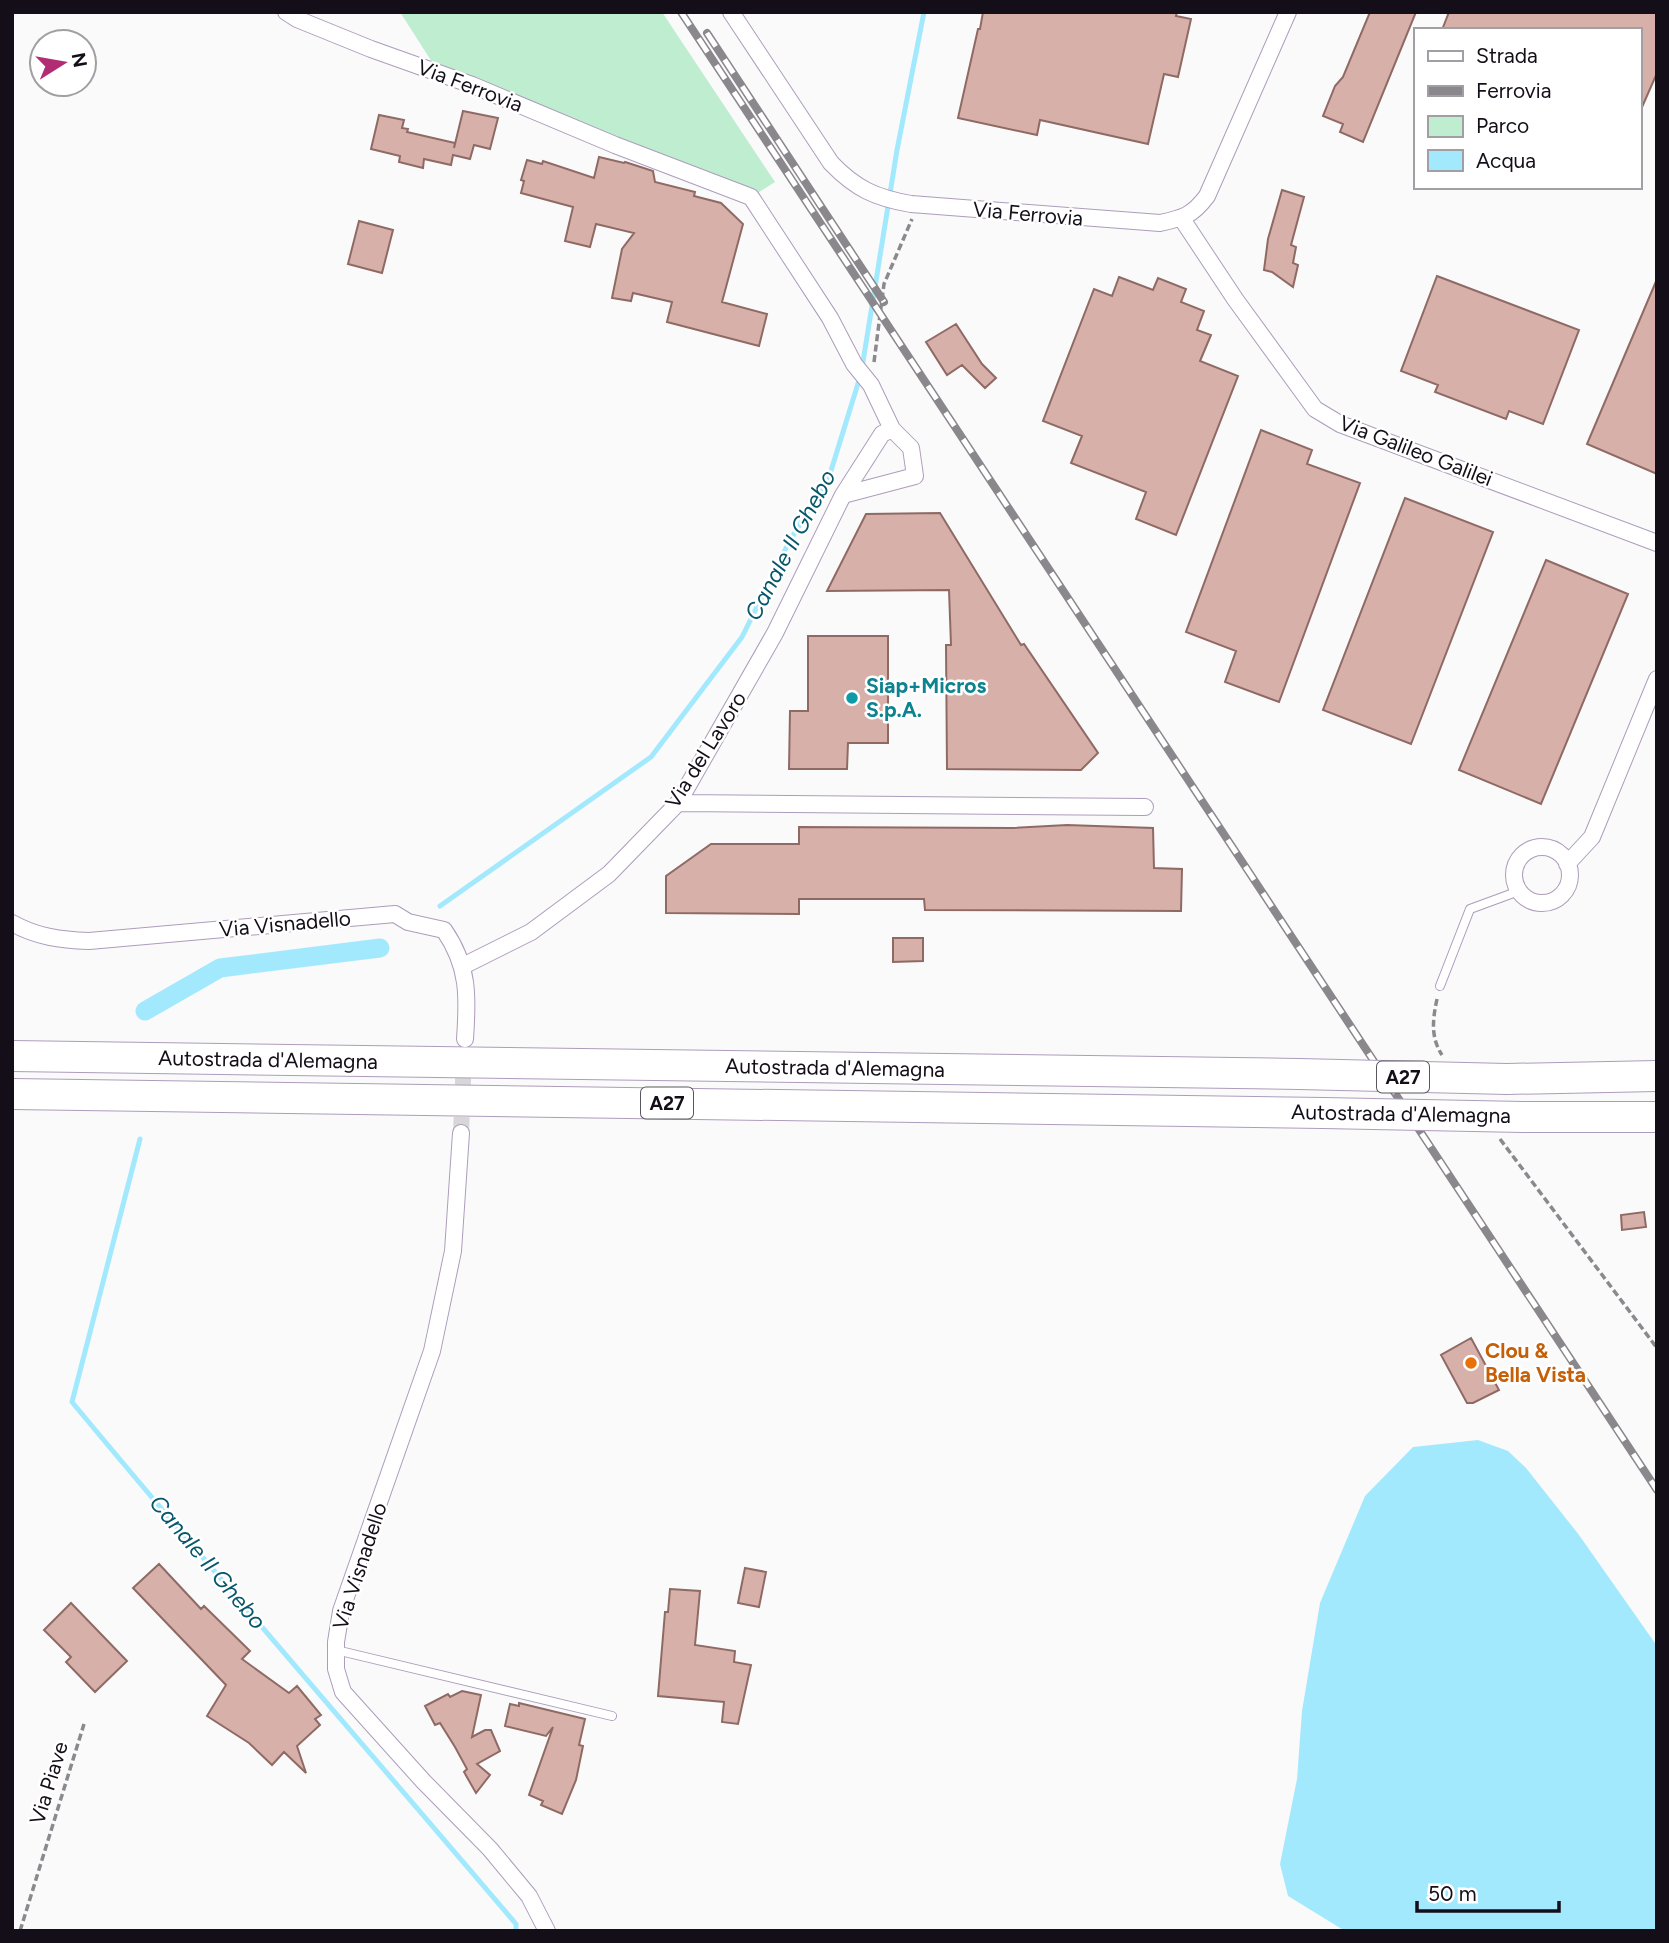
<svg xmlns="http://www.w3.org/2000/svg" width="1669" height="1943" font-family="Figtree,sans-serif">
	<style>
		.green { fill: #beedcf }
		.water { fill: #a3e9fe }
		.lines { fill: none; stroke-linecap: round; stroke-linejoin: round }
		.stream { stroke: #a3e9fe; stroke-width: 5 }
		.canal { stroke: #a3e9fe; stroke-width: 19 }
		.building { fill: #d8b0aa; stroke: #8f6a65; stroke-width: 2 }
		.street-tunnel { stroke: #d8d7d8; stroke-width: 16; stroke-dasharray: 16 8; stroke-linecap: butt }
		.lane-casing { stroke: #ad9cbb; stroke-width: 10 }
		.street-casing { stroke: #ad9cbb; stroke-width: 18 }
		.highway-casing { stroke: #ad9cbb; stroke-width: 32 }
		.path { stroke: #8c898e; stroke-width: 3.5; stroke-dasharray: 7 3.5; stroke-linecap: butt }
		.lane { stroke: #fff; stroke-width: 8 }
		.street { stroke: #fff; stroke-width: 16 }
		.highway { stroke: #fff; stroke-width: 30 }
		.rail-casing { stroke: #8b888d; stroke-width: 8 }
		.rail { stroke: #fff; stroke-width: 5; stroke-dasharray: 16; stroke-linecap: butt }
		.highway-bridge-casing { stroke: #ad9cbb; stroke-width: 32; stroke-linecap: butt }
		.highway-bridge { stroke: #fff; stroke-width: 30 }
		.culture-dot { fill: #0f9aa8; stroke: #fff; stroke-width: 2.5 }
		.food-dot { fill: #e8710a; stroke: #fff; stroke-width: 2.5 }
		.labels { text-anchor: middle; stroke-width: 5; stroke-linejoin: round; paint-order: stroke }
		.shield { fill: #fff; stroke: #5a565d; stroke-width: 2 }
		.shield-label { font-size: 19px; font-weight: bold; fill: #140e18 }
		.street-label { font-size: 21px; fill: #140e18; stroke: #fff }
		.culture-label { font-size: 21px; font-weight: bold; fill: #0d838f; stroke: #fff; text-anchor: start }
		.food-label { font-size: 21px; font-weight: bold; fill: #c56008; stroke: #fff; text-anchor: start }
		.water-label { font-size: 23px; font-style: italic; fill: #06576a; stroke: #fff }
	</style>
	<rect width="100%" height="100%" fill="#fafafa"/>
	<path class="green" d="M400 12H662L775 182 751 197 439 73Z"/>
	<path class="water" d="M1478 1440 1508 1451 1526 1468 1579 1535 1657 1646V1931H1345L1288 1896 1280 1864 1297 1779 1302 1711 1320 1603 1365 1496 1413 1447Z"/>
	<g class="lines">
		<path class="stream" d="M862 368 897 150 924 12
			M440 906 651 757 742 637 788 544 830 474 860 377
			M140 1139 72 1402C218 1578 368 1750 516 1924V1931"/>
		<path class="canal" d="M145 1011 220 968 380 948"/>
	</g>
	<path class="building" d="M983 12H1177L1176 16 1191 19 1178 77 1164 74 1148 144 1040 120 1037 135 958 118 978 29H980Z
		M1370 12H1416L1363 142 1340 132 1343 124 1323 116 1335 86 1343 77Z
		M1449 12H1657V73L1639 114V30H1442Z
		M463 111 498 118 490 149 474 145 470 159 453 155 451 165 424 159 423 168 399 162 400 156 371 149 379 115 404 120 402 128 408 129 407 132 455 143 454 148Z
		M599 157 624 163 625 162 653 171 655 182 695 192 694 196 721 203 743 224 722 302 767 314 759 346 667 322 672 302 633 293 631 301 612 298 622 249 634 233 596 224 590 247 565 241 573 207 521 193 524 181 521 180 527 160 542 164 543 161 594 178Z
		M1282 190 1304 197 1291 245 1296 247 1293 263 1298 265 1293 287 1272 272 1264 270 1268 239Z
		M359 221 393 230 382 273 348 264Z
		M1437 276 1579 330 1543 424 1509 411 1506 419 1435 392 1438 385 1401 371Z
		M1119 277 1153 290 1158 278 1186 289 1181 302 1204 311 1197 330 1211 335 1200 361 1238 376 1176 535 1136 519 1146 492 1071 463 1082 436 1043 421 1094 289 1112 296Z
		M1657 279V474L1587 444Z
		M956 324 982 364 996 378 985 388 962 365 947 375 926 342Z
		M1261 430 1312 450 1307 464 1360 483 1279 702 1225 682 1236 651 1186 632Z
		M1405 498 1493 532 1411 744 1323 710Z
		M940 513 1021 645 1024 644 1098 753 1081 770 947 769 946 645H951L949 590 827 591 866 514Z
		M1546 560 1628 594 1541 804 1459 770Z
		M808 636H888V743H848L847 769H789L790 711H808Z
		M1067 825 1153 828 1154 868 1182 869 1181 911 925 910 924 899H799V914L666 913V876L711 844H799V827L1013 828Z
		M893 938H923V961L893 962Z
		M1644 1212 1646 1227 1622 1230 1621 1215Z
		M1471 1338 1499 1390 1473 1403H1467L1441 1355Z
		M159 1564 201 1609 204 1606 250 1651 242 1659 289 1693 297 1686 321 1715 315 1719 320 1725 297 1746 306 1773 284 1752 272 1765 249 1743 207 1716 226 1685 133 1588Z
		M745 1568 766 1572 759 1607 738 1603Z
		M670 1589 700 1591 695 1645 735 1651 734 1662 751 1665 738 1724 722 1722 724 1702 658 1696 665 1612H668Z
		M71 1603 127 1661 95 1692 66 1662 71 1657 44 1630Z
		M462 1691 481 1695 472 1737 485 1730H491L500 1751 477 1764 490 1775 476 1793 464 1772 467 1769 455 1747 440 1723 435 1725 425 1706 448 1694 450 1697Z
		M519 1703 585 1719 579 1745 583 1746 576 1780 562 1814 541 1805 543 1801 529 1795 553 1727 546 1736 505 1726 510 1704 519 1706Z"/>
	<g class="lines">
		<path class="street-tunnel" d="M461 1133 464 1055"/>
		<g class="lane-casing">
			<path id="lane" d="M1440 986 1470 909 1519 891
				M336 1650 612 1716"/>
		</g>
		<g class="street-casing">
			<path id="street" d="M286 12 297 19 371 49 472 85 615 145 751 197 830 318 854 364 871 385 892 429
				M731 12 831 163C856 189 876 198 911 204L1160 223C1183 218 1192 216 1207 196L1288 12
				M1182 219 1235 299 1315 409 1340 424 1657 543
				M678 803 1145 807
				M1514 875a28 28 0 1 1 56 0a28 28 0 1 1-56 0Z
				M1567 864 1592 837 1657 679
				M12 923C37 937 61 940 89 941L395 914 408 922 444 930C469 966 468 997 465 1039
				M463 966 531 932 609 874 678 803 775 633 843 495 882 434 892 429 911 448 915 476 843 495
				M461 1133 453 1251 432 1351 341 1611 336 1642V1669L343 1692 424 1782 490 1849 529 1896 547 1931"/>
		</g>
		<g class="highway-casing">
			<path id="highway" d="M12 1056 1299 1074
				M1507 1079 1657 1076
				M12 1094 1323 1113
				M1523 1117H1657"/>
		</g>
		<path class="path" d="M874 362 884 284 912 219
			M1437 999C1433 1018 1430 1037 1442 1055
			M1500 1139 1657 1348
			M20 1931 84 1724"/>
		<use href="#lane" class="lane"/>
		<use href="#street" class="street"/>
		<use href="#highway" class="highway"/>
		<g class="rail-casing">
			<path id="rail" d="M681 12 1657 1490
				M707 33 884 302"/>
		</g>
		<use href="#rail" class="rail"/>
		<g class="highway-bridge-casing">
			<path id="highway-bridge" d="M1299 1074 1507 1079
				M1323 1113 1523 1117"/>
		</g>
		<use href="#highway-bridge" class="highway-bridge"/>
	</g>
	<circle class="culture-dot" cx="852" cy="698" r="7"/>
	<circle class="food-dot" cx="1471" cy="1363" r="7"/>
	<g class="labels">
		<g class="shield">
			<rect x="1377" y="1061.5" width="52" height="31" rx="5"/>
			<rect x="641" y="1087.5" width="52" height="31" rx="5"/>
		</g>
		<g class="shield-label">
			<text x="1403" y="1084">A27</text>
			<text x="667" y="1110">A27</text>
		</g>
		<g class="street-label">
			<text transform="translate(470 86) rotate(21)" y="7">Via Ferrovia</text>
			<text transform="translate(1028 214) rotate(5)" y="7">Via Ferrovia</text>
			<text transform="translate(1416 451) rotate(21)" y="7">Via Galileo Galilei</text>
			<text transform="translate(706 750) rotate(-58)" y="7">Via del Lavoro</text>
			<text transform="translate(285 924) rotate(-5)" y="7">Via Visnadello</text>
			<text transform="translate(268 1060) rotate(1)" y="7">Autostrada d'Alemagna</text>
			<text transform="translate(835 1068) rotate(1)" y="7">Autostrada d'Alemagna</text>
			<text transform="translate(1401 1114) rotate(1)" y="7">Autostrada d'Alemagna</text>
			<text transform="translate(360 1566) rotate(-72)" y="7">Via Visnadello</text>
			<text transform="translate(49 1783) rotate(-73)" y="7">Via Piave</text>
		</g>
		<g class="culture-label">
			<text x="866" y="693">Siap+Micros<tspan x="866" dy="24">S.p.A.</tspan></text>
		</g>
		<g class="food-label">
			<text x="1485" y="1358">Clou &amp;<tspan x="1485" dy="24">Bella Vista</tspan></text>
		</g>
		<g class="water-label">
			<text transform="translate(790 545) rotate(-62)" y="8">Canale Il Ghebo</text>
			<text transform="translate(208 1562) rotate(50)" y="8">Canale Il Ghebo</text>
		</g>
	</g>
	<rect width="1669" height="1943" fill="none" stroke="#140e18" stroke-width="28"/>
	<rect x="1414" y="28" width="228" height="161" fill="#ffffff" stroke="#a19fa3" stroke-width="2"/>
	<rect x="1428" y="51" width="35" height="10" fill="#ffffff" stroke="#a19fa3" stroke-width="2"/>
	<text x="1476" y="63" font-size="21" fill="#140e18">Strada</text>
	<rect x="1428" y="86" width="35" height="10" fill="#8b888d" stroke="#a19fa3" stroke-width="2"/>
	<text x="1476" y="98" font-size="21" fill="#140e18">Ferrovia</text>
	<rect x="1428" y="116" width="35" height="21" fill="#beedcf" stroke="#a19fa3" stroke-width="2"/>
	<text x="1476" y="133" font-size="21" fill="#140e18">Parco</text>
	<rect x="1428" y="150" width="35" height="21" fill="#a3e9fe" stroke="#a19fa3" stroke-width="2"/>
	<text x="1476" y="168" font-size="21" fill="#140e18">Acqua</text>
	<g transform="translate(63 63) rotate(79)"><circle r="33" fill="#ffffff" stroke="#a19fa3" stroke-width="2"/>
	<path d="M0-5L12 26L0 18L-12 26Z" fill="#b12c73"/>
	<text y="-10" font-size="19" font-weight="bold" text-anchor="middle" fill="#140e18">N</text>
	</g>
	<path d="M1417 1901v10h142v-10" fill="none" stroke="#140e18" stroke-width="3.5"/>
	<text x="1428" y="1901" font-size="21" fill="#140e18" stroke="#ffffff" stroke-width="5" paint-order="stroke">50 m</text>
</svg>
